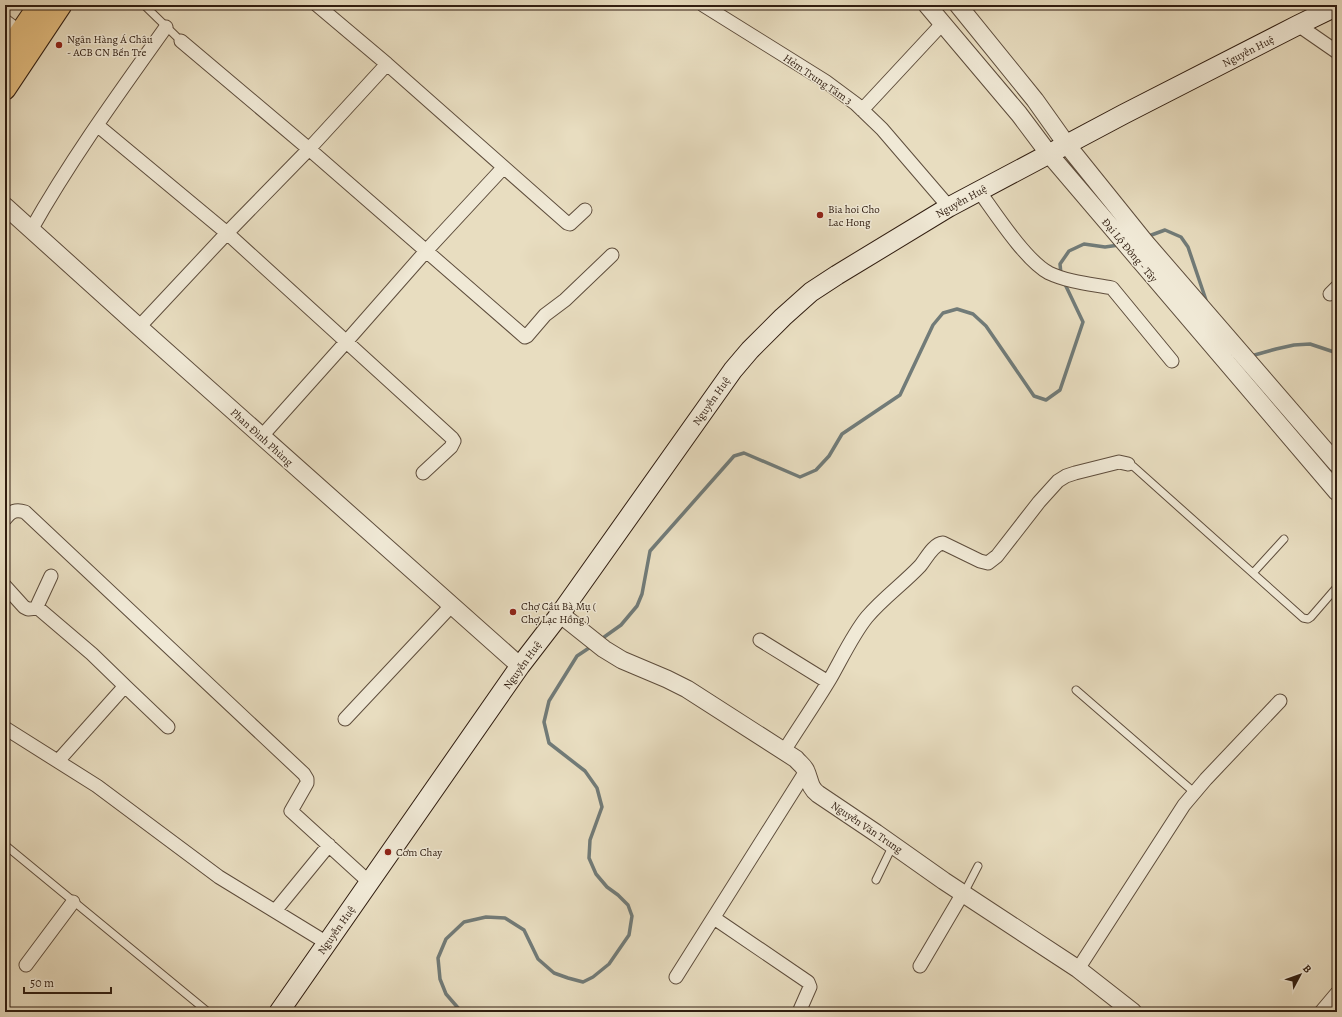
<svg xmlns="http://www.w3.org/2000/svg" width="1342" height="1017" font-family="Alegreya,serif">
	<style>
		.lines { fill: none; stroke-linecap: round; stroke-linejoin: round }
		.stream { stroke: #717b78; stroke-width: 3.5 }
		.service-casing { stroke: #5e4d3c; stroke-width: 9 }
		.minor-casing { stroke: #5e4d3c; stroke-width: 15 }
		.tertiary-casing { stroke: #5e4d3c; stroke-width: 19 }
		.secondary-casing { stroke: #301d10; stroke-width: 21 }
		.primary-casing { stroke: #301d10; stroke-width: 23 }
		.service { stroke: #f0e9d6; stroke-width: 7 }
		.minor { stroke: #f0e9d6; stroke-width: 13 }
		.tertiary { stroke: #f0e9d6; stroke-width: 17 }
		.secondary { stroke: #f0e9d6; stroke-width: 19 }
		.primary { stroke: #e4be80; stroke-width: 21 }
		.poi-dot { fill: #8f2418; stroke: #f0e9d6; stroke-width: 1.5 }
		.labels { text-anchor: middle; stroke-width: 3; stroke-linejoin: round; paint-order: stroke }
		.poi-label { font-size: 11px; fill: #301d10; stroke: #f0e9d6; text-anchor: start }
		.street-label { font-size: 11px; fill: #301d10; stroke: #f0e9d6 }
	</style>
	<rect width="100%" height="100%" fill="#e8ddc0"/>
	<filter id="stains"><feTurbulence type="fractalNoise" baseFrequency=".005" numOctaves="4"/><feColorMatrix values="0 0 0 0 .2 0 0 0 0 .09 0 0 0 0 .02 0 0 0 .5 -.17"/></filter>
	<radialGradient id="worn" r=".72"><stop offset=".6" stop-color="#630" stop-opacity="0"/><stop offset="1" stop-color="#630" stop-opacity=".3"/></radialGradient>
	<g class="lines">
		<path class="stream" d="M1146 237 1165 230 1181 237 1188 247 1207 303
			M1061 274 1060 264 1069 251 1084 244 1105 247 1119 245
			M1251 356 1276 349 1294 345 1310 344 1337 353
			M600 640 621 625 637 606 642 594 650 551 734 456 744 453 800 477 816 470 829 456 842 434 900 395 933 325 943 313 957 309 973 314 986 326 1034 396 1046 400 1060 390 1083 322 1064 282
			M465 1012 459 1009 446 994 440 979 438 958 446 939 464 922 486 917 505 918 524 930 538 959 554 973 568 978 583 982 593 977 609 964 629 935 632 916 628 905 618 895 607 887 596 874 589 858 590 840 602 807 597 788 585 771 549 743 544 722 549 701 577 656 592 646"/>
		<g class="service-casing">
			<path id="service" d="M144 5 181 41
				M1128 464 1134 467 1303 618 1308 619 1311 617 1337 587
				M1253 573 1284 539
				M1076 690 1195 793
				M5 845 208 1012
				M876 880 893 845
				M964 893 978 866"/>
		</g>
		<g class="minor-casing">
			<path id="minor" d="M317 5 387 64 567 223 570 224 585 210
				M703 5 825 81 856 104 882 129 949 207
				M5 21 21 33
				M1298 25 1337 52
				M181 41 309 149 525 337 527 336 545 315 565 300 612 255
				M862 110 942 24
				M97 125 227 233 452 438 454 441 451 447 423 473
				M979 191C995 213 1026 261 1049 273 1068 282 1091 284 1112 288L1172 361
				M31 230C71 159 119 93 166 27
				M1330 294 1337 287
				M139 327 227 233 309 149 387 64
				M261 437 346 342 426 251 503 168
				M5 519C11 511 16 509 25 512L304 774 307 779V783L291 811 369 882
				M51 576 38 604V608L92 654 125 686 58 761
				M5 586 24 607 28 609 38 608
				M760 640 828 682
				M125 686 168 727
				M345 719 451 606
				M5 728 97 786 219 877 327 943
				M784 751C799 727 815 704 830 679 841 660 853 634 867 617 883 598 903 584 920 566 926 559 933 544 943 543L980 561 988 563 997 556 1039 502 1058 481 1066 476 1075 473 1119 462 1128 464
				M275 911 329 845
				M714 918 808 982 810 987 799 1012
				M26 965 73 902
				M920 966 963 893
				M1078 969 1184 805 1206 779 1280 701
				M676 977 806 771
				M1321 1012 1337 993"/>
		</g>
		<g class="tertiary-casing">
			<path id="tertiary" d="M927 5 1019 114 1049 154 1337 492
				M958 5 1035 100 1067 145 1145 242 1337 464
				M5 206 139 327 520 666
				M560 614 604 649 622 660 667 679 687 689 796 759C799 763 804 766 806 771 810 780 809 787 818 794L876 833 944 881 1078 969 1133 1012"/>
		</g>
		<g class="secondary-casing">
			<path id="secondary" d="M279 1012 520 666 560 614 733 370 750 350 783 317 811 292 837 275 949 207 1124 114 1298 25 1337 6"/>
		</g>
		<g class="primary-casing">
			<path id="primary" d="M5 55 39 5
				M5 89 61 5"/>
		</g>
		<use href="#service" class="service"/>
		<use href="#minor" class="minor"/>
		<use href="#tertiary" class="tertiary"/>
		<use href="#secondary" class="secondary"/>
		<use href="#primary" class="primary"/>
	</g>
	<g class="poi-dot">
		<circle cx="59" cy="45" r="4"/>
		<circle cx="820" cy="215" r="4"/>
		<circle cx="513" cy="612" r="4"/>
		<circle cx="388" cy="852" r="4"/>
	</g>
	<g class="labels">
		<g class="poi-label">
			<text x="67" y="43">Ngân Hàng Á Châu<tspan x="67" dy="13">- ACB CN Bến Tre</tspan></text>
			<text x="828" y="213">Bia hoi Cho<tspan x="828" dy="13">Lac Hong</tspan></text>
			<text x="521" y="610">Chợ Cầu Bà Mụ (<tspan x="521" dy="13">Chợ Lạc Hồng )</tspan></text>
			<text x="396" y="856">Cơm Chay</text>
		</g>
		<g class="street-label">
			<text transform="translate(1248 51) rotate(-27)" y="4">Nguyễn Huệ</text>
			<text transform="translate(818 79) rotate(34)" y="4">Hẻm Trung Tâm 3</text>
			<text transform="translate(961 201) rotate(-29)" y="4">Nguyễn Huệ</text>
			<text transform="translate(1130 250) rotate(50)" y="4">Đại Lộ Đông - Tây</text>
			<text transform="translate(711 401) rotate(-55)" y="4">Nguyễn Huệ</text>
			<text transform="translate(262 437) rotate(42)" y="4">Phan Đình Phùng</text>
			<text transform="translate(522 665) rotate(-54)" y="4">Nguyễn Huệ</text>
			<text transform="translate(867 827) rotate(34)" y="4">Nguyễn Văn Trung</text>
			<text transform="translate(336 930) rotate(-55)" y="4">Nguyễn Huệ</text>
		</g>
	</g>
	<rect width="1342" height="1017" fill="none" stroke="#e8ddc0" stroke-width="20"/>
	<rect x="6" y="6" width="1330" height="1005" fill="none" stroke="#301d10" stroke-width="2"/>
	<rect x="10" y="10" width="1322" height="997" fill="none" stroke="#301d10"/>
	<g transform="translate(1300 975) rotate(49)" stroke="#f0e9d6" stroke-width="3" paint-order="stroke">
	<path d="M0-3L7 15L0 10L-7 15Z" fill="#301d10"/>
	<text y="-6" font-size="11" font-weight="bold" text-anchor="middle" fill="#301d10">B</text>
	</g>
	<path d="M24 987v6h87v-6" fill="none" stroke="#301d10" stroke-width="2"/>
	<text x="30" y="987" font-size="12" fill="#301d10" stroke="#f0e9d6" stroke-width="3" paint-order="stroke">50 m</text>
	<rect width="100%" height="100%" filter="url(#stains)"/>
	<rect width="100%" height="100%" fill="url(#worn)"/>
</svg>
